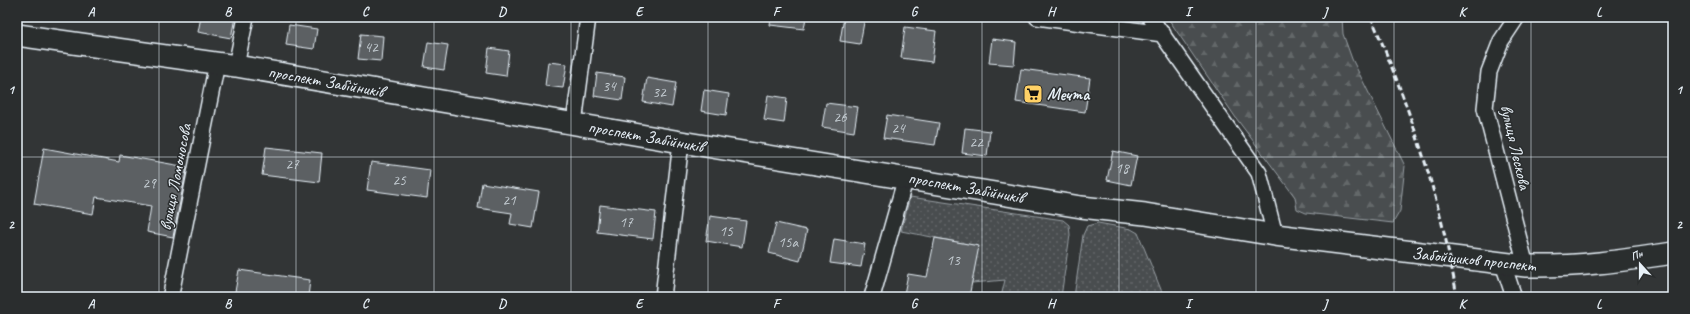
<svg xmlns="http://www.w3.org/2000/svg" width="1690" height="314" font-family="Caveat,sans-serif">
	<style>
		.green { fill: url(#green-dots); stroke: #989fa4 }
		.forest { fill: url(#forest-firs); stroke: #989fa4 }
		.building { fill: #5c6063; stroke: #e8f1f8 }
		.lines { fill: none; stroke-linecap: round; stroke-linejoin: round }
		.street-casing { stroke: #e8f1f8; stroke-width: 18 }
		.secondary-casing { stroke: #e8f1f8; stroke-width: 24 }
		.street { stroke: #2a2d2e; stroke-width: 15 }
		.secondary { stroke: #2a2d2e; stroke-width: 21 }
		.rail { stroke: #e8f1f8; stroke-width: 3; stroke-dasharray: 6 3; stroke-linecap: butt }
		.grid { fill: none; stroke: #e8f1f8; stroke-width: 1; stroke-opacity: 0.55 }
		.labels { text-anchor: middle; stroke-width: 3; stroke-linejoin: round; paint-order: stroke }
		.number-label { font-size: 15px; fill: #c5cdd3 }
		.street-label { font-size: 17px; fill: #e8f1f8; stroke: #2a2d2e }
		.poi-label { font-size: 17px; font-weight: bold; fill: #e8f1f8; stroke: #2a2d2e; text-anchor: start }
		.neatline { fill: none; stroke: #e8f1f8; stroke-width: 1.5 }
		.grid-label { font-size: 13px; text-anchor: middle; font-weight: bold; fill: #e8f1f8 }
	</style>
	<defs>
		<pattern id="green-dots" width="8" height="8" patternUnits="userSpaceOnUse"><rect width="8" height="8" fill="#494d4f"/><path d="M2 2h.1M6 6h.1" fill="none" stroke="#636769" stroke-width="1.8" stroke-linecap="round"/></pattern>
		<pattern id="forest-firs" width="22" height="20" patternUnits="userSpaceOnUse"><rect width="22" height="20" fill="#494d4f"/><path d="M5 1l3.5 6h-7zM16 11l3.5 6h-7z" fill="#636769"/></pattern>
	</defs>
	<rect width="100%" height="100%" fill="#323536"/>
	<filter id="ink" filterUnits="userSpaceOnUse"><feTurbulence type="fractalNoise" baseFrequency=".025" numOctaves="2"/><feDisplacementMap in="SourceGraphic" scale="8" xChannelSelector="R" yChannelSelector="G"/><feConvolveMatrix kernelMatrix="1 2 1 2 8 2 1 2 1" color-interpolation-filters="sRGB"/></filter>
	<g filter="url(#ink)">
		<path class="green" d="M910 197 1063 220 1069 225 1070 235 1061 297H1001L1005 280 972 283 978 246 901 231Z
			M1098 223 1131 229 1138 233 1164 297H1074L1083 235 1087 226Z"/>
		<path class="forest" d="M1167 17H1342L1343 34 1352 59 1405 166 1400 211 1393 223 1306 213 1297 209 1295 197 1236 118Z"/>
		<path class="building" d="M201 17H235L231 38 198 32Z
			M771 17H806L804 29 770 25Z
			M844 17H865L860 44 840 41Z
			M289 25 317 29 314 49 286 45Z
			M905 27 936 31 932 62 901 58Z
			M361 34 383 36 381 61 358 59Z
			M992 39 1016 42 1014 65 989 63Z
			M428 42 448 45 444 70 424 67Z
			M489 48 509 51 506 76 486 73Z
			M548 62 567 64 563 88 545 86Z
			M1021 69 1090 78 1085 112 1016 102Z
			M597 73 625 77 622 100 594 96Z
			M647 78 676 83 672 107 643 102Z
			M704 90 729 94 726 115 701 111Z
			M768 95 787 98 784 123 764 120Z
			M826 103 858 107 854 132 822 127Z
			M887 115 939 123 935 145 883 138Z
			M965 128 990 131 987 156 962 153Z
			M266 147 322 153 319 182 262 175Z
			M44 148 119 162 120 155 187 167 173 237 147 232 151 206 96 197 93 214 34 204Z
			M1113 151 1137 156 1131 185 1107 180Z
			M371 162 430 170 427 198 367 190Z
			M482 183 539 192 533 228 510 224 512 213 478 208Z
			M600 205 656 212 653 239 597 232Z
			M710 216 746 221 742 247 706 241Z
			M776 223 807 230 800 261 769 253Z
			M935 238 979 246 969 297H923L904 294 908 274 927 277Z
			M834 239 865 244 861 267 830 263Z
			M239 270 310 280 308 297H234Z"/>
		<g class="lines">
			<g class="street-casing">
				<path id="street" d="M1037 17 1163 34
					M1150 17 1259 173 1275 235
					M1517 17 1501 41 1489 72 1485 108 1526 266
					M236 66 246 17
					M574 123 588 17
					M1503 264 1514 297
					M173 297 171 294 217 63
					M663 297 681 142
					M872 297 906 177"/>
			</g>
			<g class="secondary-casing">
				<path id="secondary" d="M17 35 236 66 681 142 1081 207 1145 214 1275 235 1526 266C1578 267 1621 261 1673 253"/>
			</g>
			<use href="#street" class="street"/>
			<use href="#secondary" class="secondary"/>
			<path class="rail" d="M1371 17C1410 107 1441 200 1457 297"/>
		</g>
	</g>
	<path class="grid" d="M159 17V297M296 17V297M434 17V297M571 17V297M708 17V297M845 17V297M982 17V297M1119 17V297M1256 17V297M1394 17V297M1531 17V297M17 157H1673"/>
	<defs>
		<g id="supermarket-square" transform="scale(1)"><rect x="-9" y="-9" width="18" height="18" rx="4" fill="#ffd166" stroke="#2a2d2e"/><path d="M-6-5.5h2.5l.6 2H6L4.5 2H-2.5L-4.4-4H-6ZM-1.5 3.2a1.3 1.3 0 1 0 .1 0ZM3 3.2a1.3 1.3 0 1 0 .1 0Z" fill="#111"/></g>
	</defs>
	<g fill-rule="evenodd">
		<use href="#supermarket-square" x="1033" y="94"/>
	</g>
	<g class="labels">
		<g class="number-label">
			<text x="371" y="52">42</text>
			<text x="609" y="91">34</text>
			<text x="659" y="97">32</text>
			<text x="840" y="122">26</text>
			<text x="898" y="133">24</text>
			<text x="976" y="147">22</text>
			<text x="292" y="169">27</text>
			<text x="1122" y="173">18</text>
			<text x="399" y="185">25</text>
			<text x="149" y="188">29</text>
			<text x="509" y="205">21</text>
			<text x="626" y="227">17</text>
			<text x="726" y="236">15</text>
			<text x="788" y="247">15а</text>
			<text x="953" y="265">13</text>
		</g>
		<g class="street-label">
			<text transform="translate(326 81) rotate(10)" y="6">проспект Забійників</text>
			<text transform="translate(646 136) rotate(10)" y="6">проспект Забійників</text>
			<text transform="translate(1516 147) rotate(77)" y="6">вулиця Лєскова</text>
			<text transform="translate(175 177) rotate(-79)" y="6">вулиця Ломоносова</text>
			<text transform="translate(966 187) rotate(10)" y="6">проспект Забійників</text>
			<text transform="translate(1474 259) rotate(6)" y="6">Забойщиков проспект</text>
		</g>
		<g class="poi-label">
			<text x="1047" y="100">Мечта</text>
		</g>
	</g>
	<rect width="1690" height="314" fill="none" stroke="#2a2d2e" stroke-width="44"/>
	<g transform="translate(1640 264) rotate(339)" stroke="#2a2d2e" stroke-width="3" paint-order="stroke">
	<path d="M0-3L7 15L0 10L-7 15Z" fill="#e8f1f8"/>
	<text y="-6" font-size="11" font-weight="bold" text-anchor="middle" fill="#e8f1f8">Пн</text>
	</g>
	<rect x="22" y="22" width="1646" height="270" class="neatline"/>
	<g class="grid-label">
		<text x="91" y="16">A</text>
		<text x="228" y="16">B</text>
		<text x="365" y="16">C</text>
		<text x="502" y="16">D</text>
		<text x="639" y="16">E</text>
		<text x="776" y="16">F</text>
		<text x="914" y="16">G</text>
		<text x="1051" y="16">H</text>
		<text x="1188" y="16">I</text>
		<text x="1325" y="16">J</text>
		<text x="1462" y="16">K</text>
		<text x="1599" y="16">L</text>
		<text x="11" y="94">1</text>
		<text x="1679" y="94">1</text>
		<text x="11" y="229">2</text>
		<text x="1679" y="229">2</text>
		<text x="91" y="308">A</text>
		<text x="228" y="308">B</text>
		<text x="365" y="308">C</text>
		<text x="502" y="308">D</text>
		<text x="639" y="308">E</text>
		<text x="776" y="308">F</text>
		<text x="914" y="308">G</text>
		<text x="1051" y="308">H</text>
		<text x="1188" y="308">I</text>
		<text x="1325" y="308">J</text>
		<text x="1462" y="308">K</text>
		<text x="1599" y="308">L</text>
	</g>
</svg>
